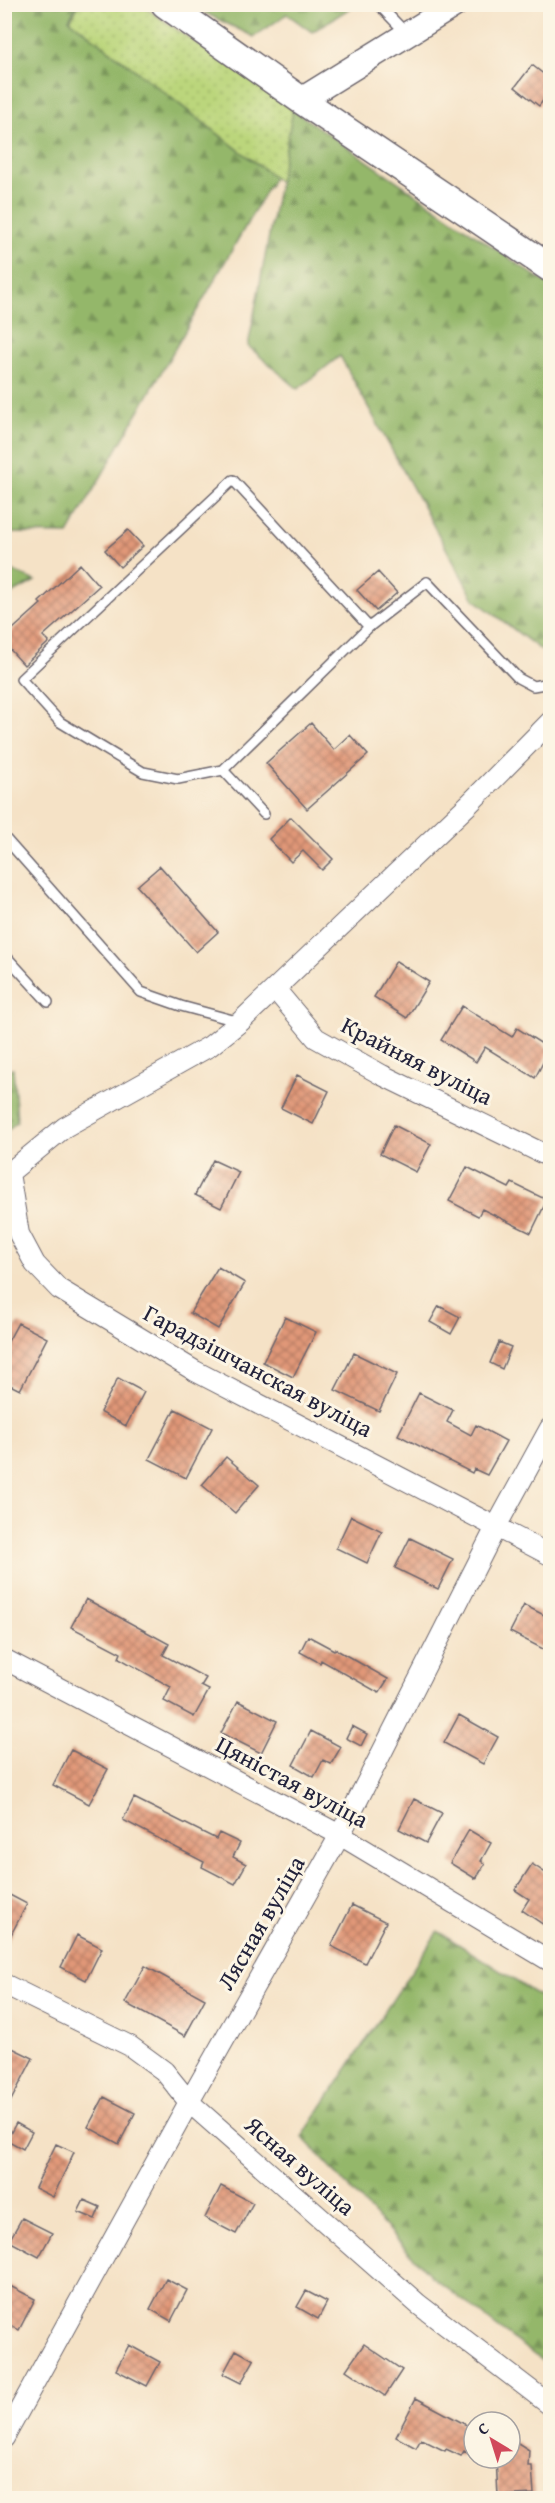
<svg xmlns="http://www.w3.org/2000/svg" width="555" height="2503" font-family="'Gentium Book Plus',serif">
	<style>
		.grass { fill: url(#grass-dots); stroke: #6e7c5b; stroke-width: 1.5 }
		.forest { fill: url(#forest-firs); stroke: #5b6c53; stroke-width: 1.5 }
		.building { fill: url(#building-cross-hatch) }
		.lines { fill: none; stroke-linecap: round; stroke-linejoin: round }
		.service-casing { stroke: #6c656c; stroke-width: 12 }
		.minor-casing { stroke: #6c656c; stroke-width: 22 }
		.tertiary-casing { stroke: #6c656c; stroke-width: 27 }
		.secondary-casing { stroke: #6c656c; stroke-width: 30 }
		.service { stroke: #fff; stroke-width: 9 }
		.minor { stroke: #fff; stroke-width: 20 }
		.tertiary { stroke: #fff; stroke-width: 24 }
		.secondary { stroke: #fff; stroke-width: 27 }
		.labels { text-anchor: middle; stroke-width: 6; stroke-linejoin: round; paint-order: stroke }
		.street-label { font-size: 24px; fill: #22223b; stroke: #fcf5e5 }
	</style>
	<defs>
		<pattern id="grass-dots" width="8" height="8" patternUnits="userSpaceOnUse" patternTransform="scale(1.5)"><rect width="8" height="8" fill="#bbd67b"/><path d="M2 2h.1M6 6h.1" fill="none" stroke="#a0b76b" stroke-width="1.8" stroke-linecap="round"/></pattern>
		<pattern id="forest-firs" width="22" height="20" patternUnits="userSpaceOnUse" patternTransform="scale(1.5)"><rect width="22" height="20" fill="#94b76b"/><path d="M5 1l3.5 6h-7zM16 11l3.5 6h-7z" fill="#789459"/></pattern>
		<pattern id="building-cross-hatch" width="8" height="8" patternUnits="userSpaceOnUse" patternTransform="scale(1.5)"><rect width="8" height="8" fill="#e19878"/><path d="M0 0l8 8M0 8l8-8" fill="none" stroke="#b67c64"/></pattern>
	</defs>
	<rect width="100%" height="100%" fill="#fcf5e5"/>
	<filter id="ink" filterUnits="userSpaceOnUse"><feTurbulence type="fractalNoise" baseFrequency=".0167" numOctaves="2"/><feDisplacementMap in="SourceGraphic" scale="12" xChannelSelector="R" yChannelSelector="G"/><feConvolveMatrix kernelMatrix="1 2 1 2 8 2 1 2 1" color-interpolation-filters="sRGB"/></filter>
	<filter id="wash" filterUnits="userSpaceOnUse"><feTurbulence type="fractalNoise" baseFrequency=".008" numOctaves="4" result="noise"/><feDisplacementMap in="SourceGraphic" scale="24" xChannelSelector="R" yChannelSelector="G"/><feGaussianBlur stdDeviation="1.35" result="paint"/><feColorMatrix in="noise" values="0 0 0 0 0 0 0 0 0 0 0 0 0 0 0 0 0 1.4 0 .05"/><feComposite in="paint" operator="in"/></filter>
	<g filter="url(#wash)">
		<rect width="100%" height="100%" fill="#f5e2c6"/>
		<path class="grass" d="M79 5H141L295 111 281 183 70 20Z"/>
		<path class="forest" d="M5 4 78 5 69 19 274 177 68 534 5 533Z
			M189 5H355L312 32 287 14 254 37Z
			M293 110 550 286V657L474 599 340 356 298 389 248 346Z
			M5 567 35 581 5 598Z
			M13 1068 17 1121 5 1133V1070Z
			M438 1931 550 2003V2367L431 2276 302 2137Z"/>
		<g id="blocks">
			<path class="building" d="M532 65 550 79V91L539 106 515 87Z
				M128 530 143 546 120 567 105 550Z
				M80 564 99 586 43 636 49 642 24 665 4 643V637L41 604 39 602Z
				M378 572 397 593 376 611 357 590Z
				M311 723 334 750 350 735 368 755 307 809 266 763Z
				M291 817 333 859 322 870 303 851 291 862 269 839Z
				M160 866 218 932 196 952 137 886Z
				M396 961 429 982 407 1018 374 997Z
				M462 1006 512 1037 517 1028 550 1049 535 1078 485 1047 476 1062 441 1040Z
				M297 1075 329 1091 313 1124 281 1108Z
				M394 1125 431 1144 416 1172 380 1154Z
				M213 1160 239 1172 221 1208 195 1195Z
				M467 1167 509 1188 512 1183 547 1200 531 1233 482 1209 478 1216 449 1201Z
				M218 1267 245 1283 218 1329 190 1313Z
				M439 1306 460 1317 451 1334 430 1322Z
				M285 1317 316 1332 293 1377 263 1362Z
				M18 1323 47 1338 20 1390 4 1382V1349Z
				M499 1342 511 1347 502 1369 490 1363Z
				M354 1353 397 1374 379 1411 335 1390Z
				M118 1378 144 1392 126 1426 100 1412Z
				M419 1393 453 1410 447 1422 471 1435 476 1425 506 1441 487 1475 474 1469 472 1473 398 1435Z
				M175 1409 212 1428 186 1478 149 1459Z
				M226 1457 259 1485 235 1513 202 1485Z
				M351 1516 382 1531 367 1563 336 1548Z
				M410 1538 453 1559 438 1589 395 1568Z
				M86 1599 169 1644 163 1655 206 1678 201 1686 209 1690 194 1717 164 1701 171 1687 119 1658 121 1653 71 1627Z
				M524 1605 550 1618V1639L545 1650 510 1632Z
				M308 1636 334 1650 335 1649 388 1679 379 1693 321 1660 320 1663 300 1652Z
				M238 1701 277 1721 261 1753 221 1733Z
				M459 1715 498 1737 483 1764 444 1743Z
				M352 1726 367 1734 361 1746 346 1738Z
				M311 1731 341 1747 331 1764 323 1760 314 1777 293 1765Z
				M71 1750 108 1769 89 1804 53 1785Z
				M134 1798 216 1839 219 1833 240 1843 233 1857 246 1864 235 1884 202 1867 204 1862 123 1820Z
				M414 1799 442 1813 426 1843 399 1829Z
				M469 1830 491 1843 481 1861 485 1864 476 1879 450 1863Z
				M532 1864 550 1876V1929L522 1910 529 1899 515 1890Z
				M4 1892 27 1904 4 1948Z
				M352 1905 386 1922 365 1963 331 1946Z
				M77 1935 102 1948 86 1980 61 1967Z
				M145 1966 205 1999 185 2036 125 2003Z
				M4 2044 33 2058 4 2114Z
				M104 2097 135 2113 119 2144 88 2127Z
				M16 2123 32 2132 23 2149 7 2140Z
				M56 2144 74 2152 53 2197 35 2188Z
				M221 2186 253 2203 236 2234 205 2218Z
				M84 2200 100 2207 95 2219 78 2212Z
				M22 2218 52 2233 39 2257 9 2241Z
				M166 2279 187 2290 171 2321 150 2309Z
				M10 2286 35 2299 19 2330 4 2322V2296Z
				M306 2291 327 2302 318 2319 297 2307Z
				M364 2344 402 2370 385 2396 346 2370Z
				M129 2345 160 2362 147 2386 116 2370Z
				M236 2350 254 2360 241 2383 223 2374Z
				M416 2398 474 2429V2456L464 2451 461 2456 446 2449 445 2451 421 2439 416 2448 396 2437Z
				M510 2438 529 2450 528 2466H532L534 2494 498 2496 496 2458H510Z"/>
		</g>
	</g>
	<g filter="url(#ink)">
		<use href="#blocks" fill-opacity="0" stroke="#6c656c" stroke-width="1.5"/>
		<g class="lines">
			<g class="service-casing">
				<path id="service" d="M378 4 406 33
					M369 627 233 480 21 679 60 722 143 772 178 779 223 770 369 627 427 582 518 678 533 686 550 683
					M223 770 264 814
					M4 837 141 992 181 1006 240 1022
					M4 954 48 1002"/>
			</g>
			<g class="minor-casing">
				<path id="minor" d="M275 989 316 1038 382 1075 550 1157
					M9 1173 19 1234 35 1264 59 1289 195 1371 550 1555
					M4 1177 65 1127 210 1046 240 1022 469 804 550 722
					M4 1659 340 1835 550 1961
					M4 1984 130 2046 164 2071 189 2102 418 2304 550 2405
					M4 2438 189 2102 340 1835 497 1525 550 1428"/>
			</g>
			<g class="tertiary-casing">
				<path id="tertiary" d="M301 100 456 4"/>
			</g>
			<g class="secondary-casing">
				<path id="secondary" d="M165 4 301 100 550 268"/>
			</g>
			<use href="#service" class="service"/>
			<use href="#minor" class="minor"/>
			<use href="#tertiary" class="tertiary"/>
			<use href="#secondary" class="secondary"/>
		</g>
	</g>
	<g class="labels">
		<g class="street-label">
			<text transform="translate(417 1061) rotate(27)" y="8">Крайняя вуліца</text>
			<text transform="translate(258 1371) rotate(28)" y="8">Гарадзішчанская вуліца</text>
			<text transform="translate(292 1782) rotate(28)" y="8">Цяністая вуліца</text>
			<text transform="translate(261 1923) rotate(-60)" y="8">Лясная вуліца</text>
			<text transform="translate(300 2166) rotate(41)" y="8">Ясная вуліца</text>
		</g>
	</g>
	<rect width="555" height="2503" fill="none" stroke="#fcf5e5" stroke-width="24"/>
	<g transform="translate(492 2440) rotate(322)"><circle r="28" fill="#fcf5e5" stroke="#a5a1a1" stroke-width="1.5"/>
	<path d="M0-4.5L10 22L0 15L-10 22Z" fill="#d1495b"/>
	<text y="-9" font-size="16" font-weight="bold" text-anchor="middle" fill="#22223b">С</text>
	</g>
</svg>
